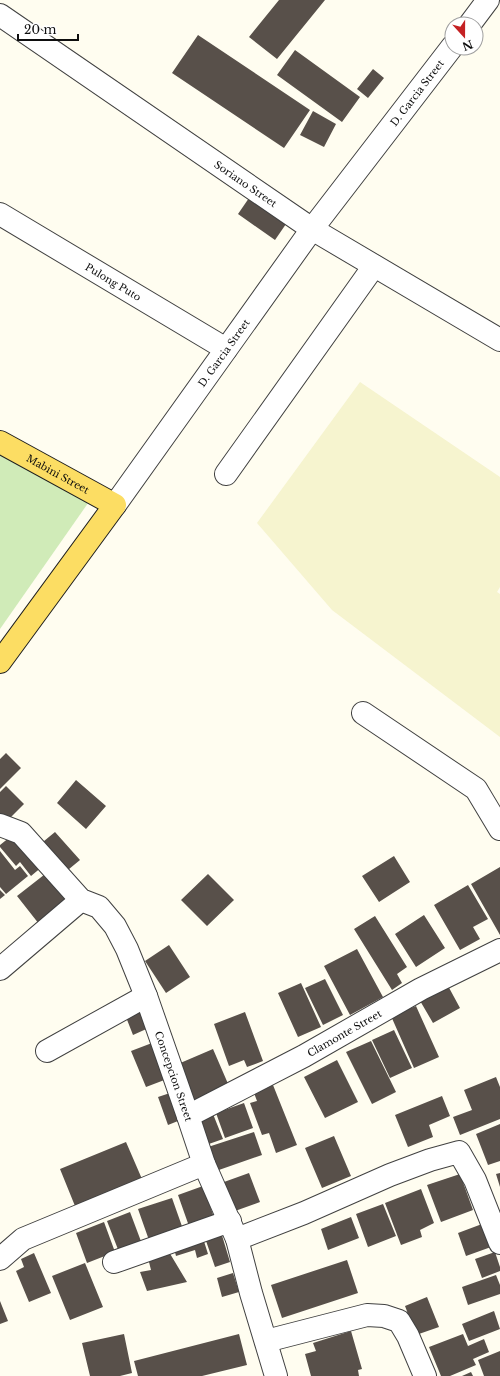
<svg xmlns="http://www.w3.org/2000/svg" width="500" height="1376" font-family="'Libre Baskerville',serif">
	<style>
		.farmland { fill: #f6f4cf }
		.green { fill: #d0ebb8 }
		.building { fill: #58504a }
		.lines { fill: none; stroke-linecap: round; stroke-linejoin: round }
		.minor-casing { stroke: #414141; stroke-width: 24 }
		.major-casing { stroke: #1f1f1f; stroke-width: 24 }
		.minor { stroke: #fff; stroke-width: 22 }
		.major { stroke: #fcdd63; stroke-width: 22 }
		.labels { text-anchor: middle; stroke-width: 4; stroke-linejoin: round; paint-order: stroke }
		.street-label { font-size: 10px; fill: #0e0e0e; stroke: #fff }
	</style>
	<rect width="100%" height="100%" fill="#fffdf0"/>
	<path class="farmland" d="M360 382 500 477V587L497 592 500 594V737L332 610 257 523Z"/>
	<path class="green" d="M0 451 93 496 0 629Z"/>
	<path class="building" d="M279 0H325L277 59 249 37Z
		M198 35 310 110 284 148 172 73Z
		M295 50 360 97 342 122 277 75Z
		M373 69 384 78 368 98 357 89Z
		M313 111 336 124 324 147 300 135Z
		M249 198 286 224 275 240 238 214Z
		M6 753 21 768 0 789V759Z
		M76 780 106 806 86 829 57 803Z
		M6 786 24 804 6 822 0 816V792Z
		M55 832 80 860 63 874 38 846Z
		M15 833 43 866 31 876 20 862 16 866 0 847V845Z
		M0 851 15 870 20 866 28 876 6 894 0 887Z
		M394 856 410 882 379 902 362 876Z
		M500 867V935L471 884Z
		M49 871 71 900 39 924 17 896Z
		M208 874 234 900 207 926 181 900Z
		M468 885 488 919 473 927 480 939 460 950 434 905Z
		M0 890 5 895 0 899Z
		M424 915 445 948 416 967 395 934Z
		M375 916 407 967 397 974 402 983 392 990 354 929Z
		M169 945 190 977 166 993 145 961Z
		M357 949 383 997 350 1015 324 966Z
		M325 979 343 1015 323 1025 305 988Z
		M301 983 321 1027 298 1037 278 993Z
		M447 984 460 1008 433 1023 419 999Z
		M143 1004 153 1026 133 1035 124 1012Z
		M416 1006 439 1057 414 1068 391 1016Z
		M245 1012 263 1061 247 1067 244 1060 229 1066 214 1024Z
		M394 1030 412 1068 390 1078 372 1040Z
		M371 1041 396 1092 372 1104 346 1052Z
		M152 1043 167 1079 146 1087 131 1051Z
		M213 1049 229 1086 194 1101 178 1064Z
		M337 1060 358 1102 325 1118 304 1077Z
		M496 1077 500 1087V1119L460 1135 453 1117 472 1110 464 1090Z
		M273 1085 297 1145 276 1153 269 1133 262 1135 250 1103 257 1101 254 1093Z
		M173 1092 183 1119 168 1125 158 1097Z
		M442 1096 450 1116 429 1125 433 1137 408 1147 395 1115Z
		M244 1103 253 1128 225 1138 216 1113Z
		M213 1114 223 1139 206 1145 197 1121Z
		M500 1124V1161L488 1165 476 1134Z
		M254 1132 262 1155 216 1171 208 1147Z
		M334 1136 351 1176 322 1188 305 1148Z
		M126 1142 142 1179 75 1206 60 1169Z
		M249 1173 260 1202 235 1211 224 1182Z
		M500 1173V1187L496 1174Z
		M460 1174 473 1210 441 1222 427 1185Z
		M203 1186 215 1220 190 1229 178 1195Z
		M421 1189 434 1223 420 1230 422 1237 401 1245 385 1203Z
		M172 1198 184 1232 150 1243 138 1209Z
		M383 1204 396 1236 368 1247 356 1214Z
		M130 1212 142 1244 119 1252 107 1221Z
		M351 1217 359 1238 328 1250 321 1229Z
		M104 1222 115 1252 87 1263 76 1233Z
		M482 1224 491 1247 466 1256 458 1233Z
		M221 1232 230 1262 215 1267 205 1238Z
		M202 1235 208 1254 197 1258 195 1250 176 1256 173 1245Z
		M169 1252 187 1282 147 1291 140 1272 151 1270 148 1258Z
		M495 1252 500 1267V1271L482 1278 475 1259Z
		M34 1253 51 1293 29 1302 16 1271 24 1267 21 1259Z
		M347 1260 358 1293 282 1318 271 1285Z
		M85 1263 103 1307 70 1320 52 1276Z
		M233 1273 239 1292 222 1297 217 1278Z
		M496 1275 500 1285V1294L468 1305 462 1287Z
		M427 1297 439 1327 416 1335 405 1306Z
		M0 1301 8 1321 0 1324Z
		M494 1311 500 1329 469 1341 462 1324Z
		M351 1331 362 1369 358 1370 359 1376H311L305 1354 316 1351 313 1343Z
		M124 1334 132 1373 120 1376H90L82 1343Z
		M239 1334 247 1365 202 1376H138L134 1361Z
		M463 1334 468 1346 484 1339 489 1352 473 1359 476 1365 450 1376H441L429 1347Z
		M500 1351V1376H484L478 1360Z
		M471 1372 473 1376H462Z"/>
	<g class="lines">
		<g class="minor-casing">
			<g id="minor">
				<path id="s1" d="M0 15 312 229 500 340"/>
				<path d="M470 24 488 0"/>
				<path id="s2" d="M0 214 226 349"/>
				<path d="M226 474 374 266"/>
				<path id="s3" d="M115 505 312 229 452 47"/>
				<path d="M363 713 476 789 500 829"/>
				<path id="s4" d="M0 825 21 833 81 900 99 907 115 926 127 949 146 996 188 1116 204 1164 237 1239 251 1293 276 1376"/>
				<path d="M0 969 81 900"/>
				<path d="M47 1051 146 996"/>
				<path id="s5" d="M188 1116 304 1056 421 989 500 950"/>
				<path d="M237 1239 304 1213 390 1175 430 1160 459 1152 475 1180 500 1243"/>
				<path d="M0 1259 23 1239 204 1164"/>
				<path d="M114 1262 230 1221"/>
				<path d="M266 1341 367 1315 384 1316 399 1321 408 1336 425 1376"/>
			</g>
		</g>
		<g class="major-casing">
			<g id="major">
				<path id="s6" d="M0 442 115 505 0 662"/>
			</g>
		</g>
		<use href="#minor" class="minor"/>
		<use href="#major" class="major"/>
	</g>
	<g class="labels">
		<g class="street-label">
			<text dy="4" stroke="none"><textPath href="#s3" startOffset="511">D. Garcia Street</textPath></text>
			<text dy="4" stroke="none"><textPath href="#s1" startOffset="298">Soriano Street</textPath></text>
			<text dy="4" stroke="none"><textPath href="#s2" startOffset="132">Pulong Puto</textPath></text>
			<text dy="4" stroke="none"><textPath href="#s3" startOffset="187">D. Garcia Street</textPath></text>
			<text dy="4" stroke="none"><textPath href="#s6" startOffset="66">Mabini Street</textPath></text>
			<text dy="4" stroke="none"><textPath href="#s5" startOffset="177">Clamonte Street</textPath></text>
			<text dy="4" stroke="none"><textPath href="#s4" startOffset="318">Concepcion Street</textPath></text>
		</g>
	</g>
	<g transform="translate(464 36) rotate(159)"><circle r="19" fill="#ffffff" stroke="#9f9f9f"/>
	<path d="M0-3L7 15L0 10L-7 15Z" fill="#c42123"/>
	<text y="-6" font-size="11" font-weight="bold" text-anchor="middle" fill="#0e0e0e">N</text>
	</g>
	<path d="M18 34v6h60v-6" fill="none" stroke="#0e0e0e" stroke-width="2"/>
	<text x="24" y="34" font-size="12" fill="#0e0e0e" stroke="#ffffff" stroke-width="3" paint-order="stroke">20 m</text>
</svg>
